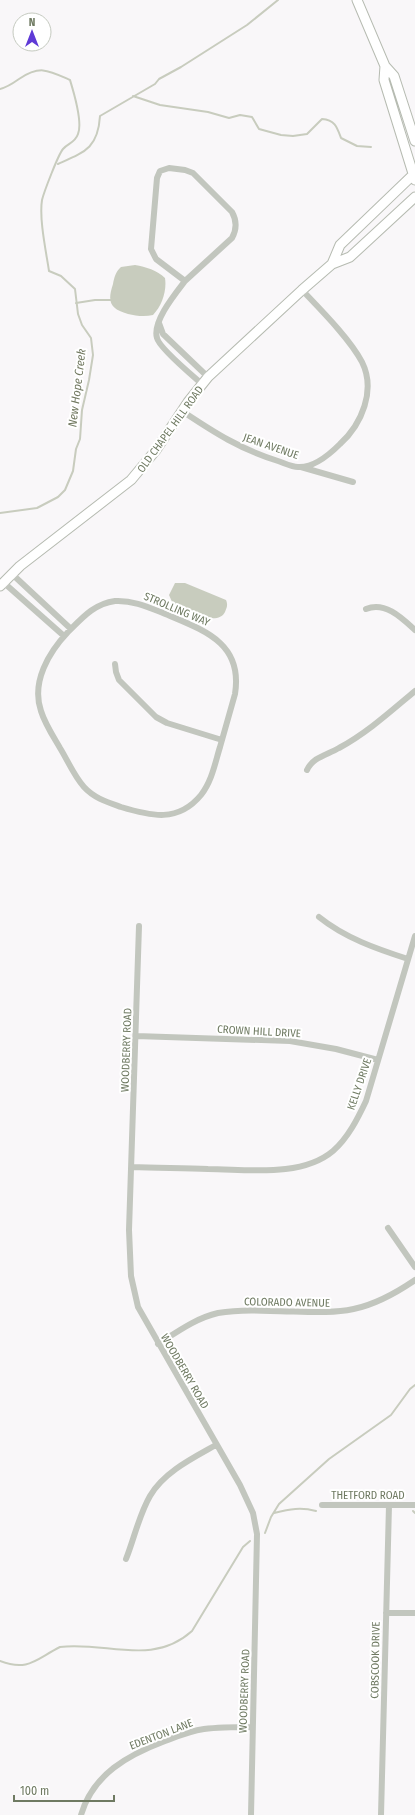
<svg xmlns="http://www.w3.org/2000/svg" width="415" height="1815" font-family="'Fira Sans Condensed',sans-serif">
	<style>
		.water { fill: #c8ccbe }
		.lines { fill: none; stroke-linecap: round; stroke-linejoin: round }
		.stream { stroke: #c8ccbe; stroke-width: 2 }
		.secondary-casing { stroke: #b6bbb1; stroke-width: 11 }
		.street { stroke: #c2c6be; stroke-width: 6 }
		.secondary { stroke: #fff; stroke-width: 9 }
		.labels { text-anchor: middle; stroke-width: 4; stroke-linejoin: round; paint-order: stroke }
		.street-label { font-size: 11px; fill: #6f7a62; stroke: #fff }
		.water-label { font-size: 12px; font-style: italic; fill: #727961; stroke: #fff }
	</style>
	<rect width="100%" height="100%" fill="#f9f7f9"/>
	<path class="water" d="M135 265C146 267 157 270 165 278 167 291 162 306 153 315 145 317 136 316 128 314 110 309 107 302 113 284 114 278 116 271 121 267Z
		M175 583H185L226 600C228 605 227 607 225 612 217 628 184 609 173 604L169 595Z"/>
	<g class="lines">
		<path class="stream" d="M0 89C8 87 12 84 19 79 40 65 48 70 70 80 74 93 83 122 78 134 75 143 68 143 63 149 58 155 44 192 42 200 39 219 46 251 49 271L61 276 75 289 78 314 82 325 91 338 93 355 89 380 82 410 80 439 76 449 73 471 65 490 58 497 37 508 0 513
			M133 96 160 105 208 112 229 118 240 115 252 117 259 129 281 135 293 136 307 134 322 119C335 120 337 127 341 138L357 146 371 147
			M58 164C85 152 98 148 100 116L155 84 159 79 181 67 247 25 278 0
			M76 303 95 300H113
			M413 1511 415 1513
			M274 1513C290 1509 301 1507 316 1511
			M265 1533 271 1517 279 1504 329 1459 391 1415 410 1389 415 1385
			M0 1661C28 1672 36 1659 60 1647 106 1641 152 1667 192 1631L243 1547 250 1541"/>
		<g class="secondary-casing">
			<path id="secondary" d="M357 0 385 66 394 76 415 141
				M385 66 384 80 415 180
				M332 264 340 245 415 173
				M0 586 20 566 131 480 156 450 188 402 208 377 302 290 332 264 350 257 415 197"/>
		</g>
		<path class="street" d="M169 168 185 170 193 173 232 212C237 221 237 229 232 238L185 281 156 259 151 249 157 178 160 171Z
			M185 281C175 294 152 322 157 338 159 348 193 376 202 384
			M159 323 163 334 208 377
			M182 411C215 433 240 449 278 461 284 463 292 467 298 467 313 468 330 454 340 444 362 424 376 390 362 362 350 339 320 309 302 290
			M301 467 353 482
			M12 574 71 629
			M3 582 64 636
			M115 601C134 600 150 608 168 615 206 631 243 644 235 694 230 712 225 729 220 747 215 763 212 781 201 795 178 823 151 816 121 807 107 802 94 798 84 787 74 776 68 761 60 748 53 736 45 724 41 711 31 682 49 652 68 632 83 617 94 604 115 601Z
			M366 609C385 601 402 618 415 630
			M115 664 116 672 119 680 156 717 167 723 222 740
			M307 770C313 757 327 755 339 748 367 733 391 711 415 691
			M319 917C345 938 377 949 408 959
			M139 926 129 1230 131 1276 138 1307 240 1485 253 1513 257 1534 251 1815
			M136 1036 290 1041 336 1049 378 1060
			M132 1167C158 1168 183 1168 208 1169 246 1169 301 1178 333 1151 348 1138 358 1118 366 1101L415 936
			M388 1228 415 1267
			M158 1344C177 1332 196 1318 218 1313 235 1310 252 1310 270 1311 334 1312 358 1319 415 1280
			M322 1505H415
			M126 1559C134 1539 139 1515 150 1496 164 1472 193 1458 216 1445
			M386 1613H415
			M81 1815C93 1774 128 1755 165 1741 178 1736 190 1731 204 1729 220 1727 237 1727 253 1727
			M381 1815 389 1505"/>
		<use href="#secondary" class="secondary"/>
	</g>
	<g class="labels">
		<g class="street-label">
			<text transform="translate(170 429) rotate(-54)" y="4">OLD CHAPEL HILL ROAD</text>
			<text transform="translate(271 446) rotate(19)" y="4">JEAN AVENUE</text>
			<text transform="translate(177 609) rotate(23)" y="4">STROLLING WAY</text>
			<text transform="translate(259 1031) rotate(3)" y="4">CROWN HILL DRIVE</text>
			<text transform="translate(126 1050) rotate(-88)" y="4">WOODBERRY ROAD</text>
			<text transform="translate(359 1084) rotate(-71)" y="4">KELLY DRIVE</text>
			<text transform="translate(287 1302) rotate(1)" y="4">COLORADO AVENUE</text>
			<text transform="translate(185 1371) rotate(60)" y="4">WOODBERRY ROAD</text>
			<text x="368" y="1499">THETFORD ROAD</text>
			<text transform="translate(375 1660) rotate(-89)" y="4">COBSCOOK DRIVE</text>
			<text transform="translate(244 1691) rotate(-88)" y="4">WOODBERRY ROAD</text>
			<text transform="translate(161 1734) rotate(-21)" y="4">EDENTON LANE</text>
		</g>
		<g class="water-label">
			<text transform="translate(77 388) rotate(-83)" y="4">New Hope Creek</text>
		</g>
	</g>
	<g transform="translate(32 32)"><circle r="19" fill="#ffffff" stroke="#c5cac0"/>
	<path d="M0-3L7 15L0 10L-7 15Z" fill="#5f3ad6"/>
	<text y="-6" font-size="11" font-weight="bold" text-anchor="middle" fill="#6f7a62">N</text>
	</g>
	<path d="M14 1795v6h100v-6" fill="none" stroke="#6f7a62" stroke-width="2"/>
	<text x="20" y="1795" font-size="12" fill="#6f7a62" stroke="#ffffff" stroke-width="3" paint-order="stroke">100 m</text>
</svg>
